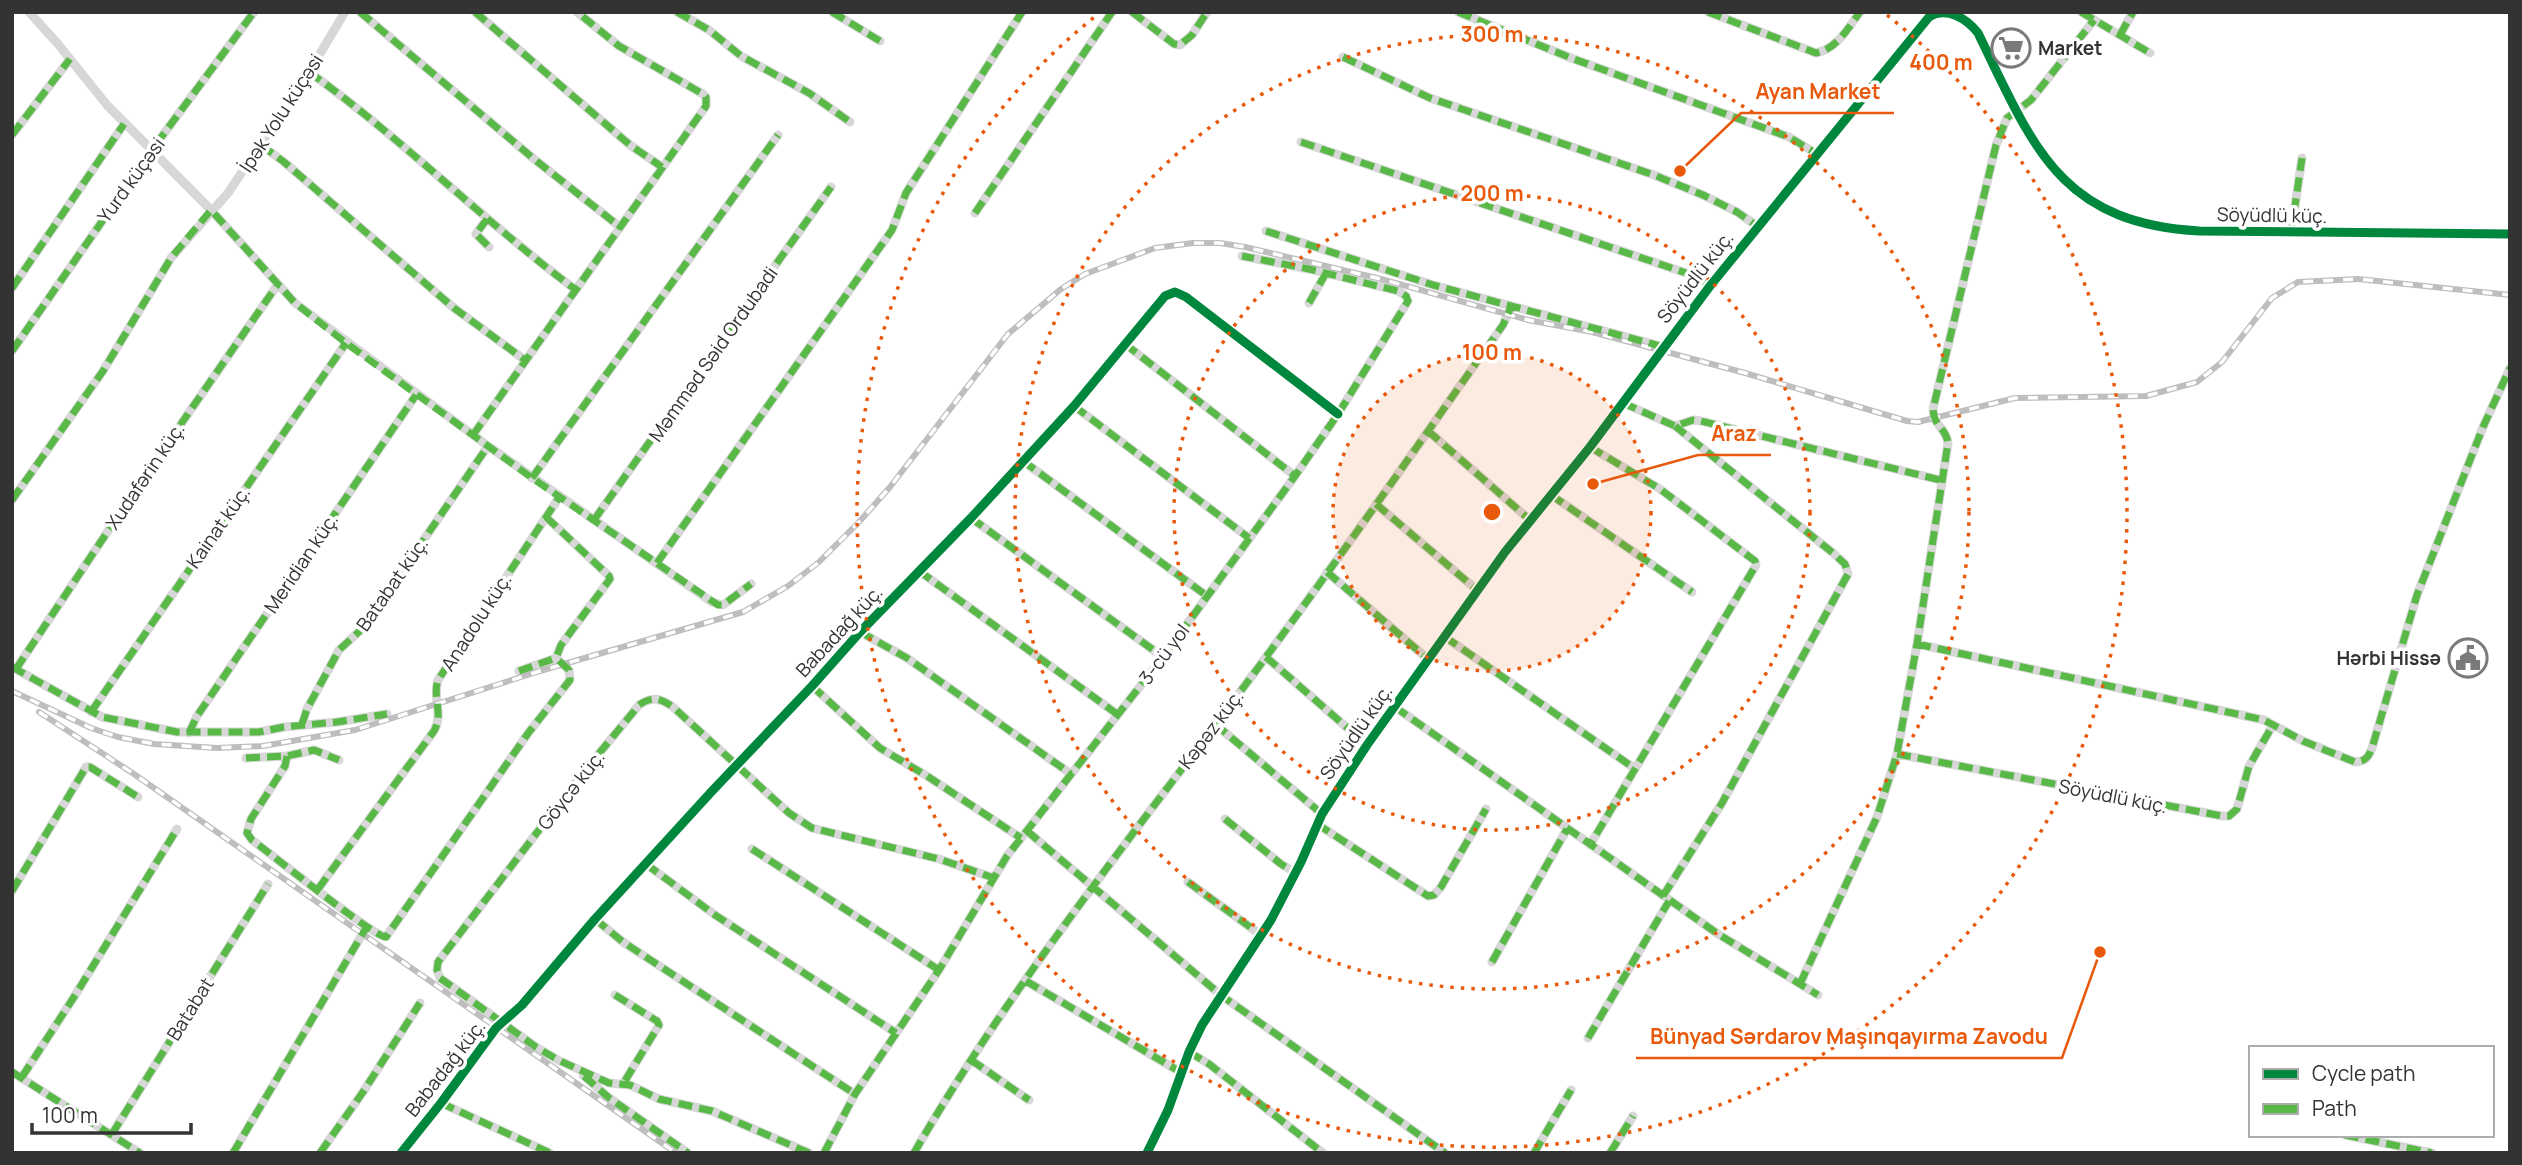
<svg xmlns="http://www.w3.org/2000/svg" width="2522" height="1165" font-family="Manrope,sans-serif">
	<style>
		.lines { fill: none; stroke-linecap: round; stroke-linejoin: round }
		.minor { stroke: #d7d7d7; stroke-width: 9 }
		.tertiary { stroke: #d7d7d7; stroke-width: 10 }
		.rail-casing { stroke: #bebebe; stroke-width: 6 }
		.rail { stroke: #fff; stroke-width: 3.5; stroke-dasharray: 10; stroke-linecap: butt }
		.quiet { stroke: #58b947; stroke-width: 7; stroke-dasharray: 14 7; stroke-linecap: butt }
		.cycleway-casing { stroke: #fff; stroke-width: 13 }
		.cycleway { stroke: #00873e; stroke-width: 9 }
		.ring { fill: none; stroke: #e8590c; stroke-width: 3.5; stroke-dasharray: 3.5 7 }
		.labels { text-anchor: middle; stroke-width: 7; stroke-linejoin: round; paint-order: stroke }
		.poi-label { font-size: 19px; font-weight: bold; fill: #333; stroke: #fff; text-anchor: start }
		.street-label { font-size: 19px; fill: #333; stroke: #fff }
		.centre { fill: #e8590c; stroke: #fff; stroke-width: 3.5 }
		.ring-label { font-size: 21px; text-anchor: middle; font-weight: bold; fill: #e8590c; stroke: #fff; stroke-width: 7; stroke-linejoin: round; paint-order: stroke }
		.leader { fill: none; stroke: #e8590c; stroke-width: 2.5 }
		.callout-dot { fill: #e8590c; stroke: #fff; stroke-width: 2.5 }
		.callout-label { font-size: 21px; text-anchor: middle; font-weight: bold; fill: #e8590c; stroke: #fff; stroke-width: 7; stroke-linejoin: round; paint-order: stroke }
	</style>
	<rect width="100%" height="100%" fill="#fff"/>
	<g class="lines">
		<path class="minor" d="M29 12 58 44 107 105 211 210 295 303 488 446 712 602 723 605 751 584
			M360 12 534 159 620 227
			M475 12 630 145 662 167
			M677 12 709 30 741 56 809 93 850 122
			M832 12 880 41
			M1132 12 1174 44 1180 45 1192 35 1207 12
			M1458 12 1571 58 1789 137 1817 154
			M1708 12 1816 53C1837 49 1848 28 1860 12
			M2081 12 2150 53
			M2120 35 2133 12
			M1343 57 1430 98 1654 175 1703 195 1737 212 1757 226
			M309 72C403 139 483 221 576 290
			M12 135 70 59
			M1301 142 1692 275 1710 286
			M261 145 284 162 454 308 525 360
			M975 213 1112 12
			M487 219 476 234 489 247
			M1266 231 1433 285 1664 347
			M2291 233 2302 158
			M12 288 124 124
			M1309 303 1326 273
			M1125 344 1295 476
			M12 351 151 151 254 12
			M1623 403 1675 426 1693 420 1701 421 1940 480
			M1074 406 1249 538
			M1428 431 1530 520
			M473 435 706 106V97L703 94 619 46 577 12
			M1590 447 1660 489 1755 561 1756 565 1590 845
			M1023 461 1207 596
			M532 478 778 135
			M1551 495 1692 592
			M12 500 103 371 171 258 228 193 309 72 345 12
			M1376 504 1477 590
			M546 517 609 576 610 579 561 645 556 658
			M971 518 1163 657
			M594 520 831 187
			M657 563 892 230 906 193 1022 12
			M919 571 1117 714
			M1327 572 1429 660
			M860 632 907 658 1071 774
			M1445 637 1634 768
			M1917 644 2264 720 2303 741 2355 762C2366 761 2368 758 2372 748L2417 595 2483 427 2510 368
			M1266 657 1367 745
			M12 667 102 717 177 732H259L284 727 337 722 387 714
			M16 669 138 486 278 284
			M519 671 556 658
			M812 686 880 748 927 776 1021 838
			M1395 707 1718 934 1818 995
			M91 712 346 343
			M302 724 307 709 339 650 364 627 488 446
			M1215 724 1322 814
			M189 733 197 716 416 395
			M1897 754 2222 816H2229L2237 809 2249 766 2273 725
			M287 756 285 766 251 819 247 833 252 840C271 854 374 937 386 937L529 732 570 680 569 670 556 658
			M246 758 287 756 314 750 339 760
			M1225 819 1281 864 1296 873
			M1317 824 1428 896 1434 895 1441 887 1486 809
			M1027 831 1222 996 1445 1153
			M752 849 939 970
			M646 864 715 915 896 1033
			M1188 882 1261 935
			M318 889 434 731C444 713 432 698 438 680L560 496
			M12 891 86 767H90L138 797
			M1663 896 1722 803 1848 574 1845 564 1833 553 1675 426
			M595 919 623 942 855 1094
			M1492 962 1567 829
			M1026 981 1182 1073
			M1800 984 1877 817 1897 754 1917 644 1948 443C1946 427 1934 428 1933 409L1996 145 2007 118 2031 100 2094 20
			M615 995 657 1021 659 1025 623 1084
			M1588 1038 1669 901
			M1189 1052 1209 1064 1323 1153
			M971 1060 1029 1100
			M12 1072 140 1153
			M583 1075 608 1097 688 1153
			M22 1077 74 997 177 829
			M441 1103 550 1153
			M112 1134 268 884
			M2345 1135 2432 1153
			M233 1153 366 928
			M320 1153 363 1092 420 1003
			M401 1153 441 1103 496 1028 522 1005 595 919 713 790 812 686 860 632 971 518 1074 406 1165 296 1175 292 1186 297 1338 414
			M809 1153 712 1111 659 1099 630 1085 609 1083 558 1060 536 1047 440 978 437 970 438 962 578 779 639 705C652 696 660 698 673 707L789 813 812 828 939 859 994 878
			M824 1153 855 1094 939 970 1007 856 1163 657 1295 476 1338 414 1408 301 1406 296 1398 291 1309 269 1242 256
			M914 1153C1015 977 1146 820 1266 657 1347 548 1424 436 1503 325L1511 307
			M1534 1153 1571 1090
			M1610 1153 1633 1116"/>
		<path class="tertiary" d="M1147 1153 1168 1110 1189 1052 1202 1025 1271 920 1301 862 1322 814 1367 745 1505 552 1590 447 1710 286 1929 17C1947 6 1967 19 1978 33 2033 146 2059 223 2199 231L2510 234"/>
		<g class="rail-casing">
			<path id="rail" d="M12 691 91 728 118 737 154 744 217 748 263 746 355 730 540 671 743 612 788 586 819 562 859 522 890 487 1008 334 1061 289 1085 274 1155 248 1193 243H1220L1245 247 1381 279 1528 320 1592 332 1745 373 1907 421 1918 422 2015 398 2146 396 2197 382 2222 362 2272 298 2298 282 2358 279 2510 295
				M39 712 134 774 676 1153"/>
		</g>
		<use href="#rail" class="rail"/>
		<path class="quiet" d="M360 12 534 159 620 227
			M475 12 630 145 662 167
			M677 12 709 30 741 56 809 93 850 122
			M832 12 880 41
			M1132 12 1174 44 1180 45 1192 35 1207 12
			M1458 12 1571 58 1789 137 1817 154
			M1708 12 1816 53C1837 49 1848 28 1860 12
			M2081 12 2150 53
			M2120 35 2133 12
			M1343 57 1430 98 1654 175 1703 195 1737 212 1757 226
			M309 72C403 139 483 221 576 290
			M12 135 70 59
			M1301 142 1692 275 1710 286
			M261 145 284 162 454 308 525 360
			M975 213 1112 12
			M487 219 476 234 489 247
			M1266 231 1433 285 1664 347
			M2291 233 2302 158
			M12 288 124 124
			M1309 303 1326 273
			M1125 344 1295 476
			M12 351 151 151 254 12
			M1623 403 1675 426 1693 420 1701 421 1940 480
			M1074 406 1249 538
			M1428 431 1530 520
			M473 435 706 106V97L703 94 619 46 577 12
			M1590 447 1660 489 1755 561 1756 565 1590 845
			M1023 461 1207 596
			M532 478 778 135
			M1551 495 1692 592
			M12 500 103 371 171 258 211 210 295 303 346 343 532 478 718 605H723L751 584
			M1376 504 1477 590
			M546 517 609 576 610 579 561 645 556 658
			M971 518 1163 657
			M594 520 831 187
			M657 563 892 230 906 193 1022 12
			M919 571 1117 714
			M1327 572 1429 660
			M860 632 907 658 1071 774
			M1445 637 1634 768
			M1917 644 2264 720 2303 741 2355 762C2366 761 2368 758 2372 748L2417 595 2483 427 2510 368
			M1266 657 1367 745
			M12 667 102 717 177 732H259L284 727 337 722 387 714
			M16 669 138 486 278 284
			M519 671 556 658
			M812 686 880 748 927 776 1021 838
			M1395 707 1718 934 1818 995
			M91 712 346 343
			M302 724 307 709 339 650 364 627 488 446
			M1215 724 1322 814
			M189 733 197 716 416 395
			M1897 754 2222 816H2229L2237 809 2249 766 2273 725
			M287 756 285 766 251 819 247 833 252 840C271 854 374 937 386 937L529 732 570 680 569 670 556 658
			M246 758 287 756 314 750 339 760
			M1225 819 1281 864 1296 873
			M1317 824 1428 896 1434 895 1441 887 1486 809
			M1027 831 1222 996 1445 1153
			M752 849 939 970
			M646 864 715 915 896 1033
			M1188 882 1261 935
			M318 889 434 731C444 713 432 698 438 680L560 496
			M12 891 86 767H90L138 797
			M1663 896 1722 803 1848 574 1845 564 1833 553 1675 426
			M595 919 623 942 855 1094
			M1492 962 1567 829
			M1026 981 1182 1073
			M1800 984 1877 817 1897 754 1917 644 1948 443C1946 427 1934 428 1933 409L1996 145 2007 118 2031 100 2094 20
			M615 995 657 1021 659 1025 623 1084
			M1588 1038 1669 901
			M1189 1052 1209 1064 1323 1153
			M971 1060 1029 1100
			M12 1072 140 1153
			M584 1076 608 1097 688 1153
			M22 1077 74 997 177 829
			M441 1103 550 1153
			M112 1134 268 884
			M2345 1135 2432 1153
			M233 1153 366 928
			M320 1153 363 1092 420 1003
			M809 1153 712 1111 659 1099 630 1085 609 1083 558 1060 536 1047 440 978 437 970 438 962 578 779 639 705C652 696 660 698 673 707L789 813 812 828 939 859 994 878
			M824 1153 855 1094 939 970 1007 856 1163 657 1295 476 1338 414 1408 301 1406 296 1398 291 1309 269 1242 256
			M914 1153C1015 977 1146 820 1266 657 1347 548 1424 436 1503 325L1511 307
			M1534 1153 1571 1090
			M1610 1153 1633 1116"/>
		<g class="cycleway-casing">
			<path id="cycleway" d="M401 1153 441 1103 496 1028 522 1005 595 919 713 790 812 686 860 632 971 518 1074 406 1165 296 1175 292 1186 297 1338 414
				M1147 1153 1168 1110 1189 1052 1202 1025 1271 920 1301 862 1322 814 1367 745 1505 552 1590 447 1710 286 1929 17C1947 6 1967 19 1978 33 2033 146 2059 223 2199 231L2510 234"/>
		</g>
		<use href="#cycleway" class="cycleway"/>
	</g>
	<circle cx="1492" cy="512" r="159" fill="#e8590c" fill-opacity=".12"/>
	<g class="ring">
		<circle cx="1492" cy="512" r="159"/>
		<circle cx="1492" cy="512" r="318"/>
		<circle cx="1492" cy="512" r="477"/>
		<path d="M1887 15A635 635 0 1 1 1097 15"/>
	</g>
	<defs>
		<g id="supermarket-ring" transform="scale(2.0125)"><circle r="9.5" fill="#fff" stroke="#7a7a7a" stroke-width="1.5"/><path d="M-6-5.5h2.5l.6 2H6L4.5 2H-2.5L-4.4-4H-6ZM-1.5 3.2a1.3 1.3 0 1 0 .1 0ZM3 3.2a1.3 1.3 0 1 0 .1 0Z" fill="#7a7a7a"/></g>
		<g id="civic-ring" transform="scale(2.0125)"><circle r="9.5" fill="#fff" stroke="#7a7a7a" stroke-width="1.5"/><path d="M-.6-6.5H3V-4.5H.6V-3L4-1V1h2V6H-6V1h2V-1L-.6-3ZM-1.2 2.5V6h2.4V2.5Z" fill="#7a7a7a"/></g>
	</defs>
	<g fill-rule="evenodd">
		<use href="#supermarket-ring" x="2011" y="48"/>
		<use href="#civic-ring" x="2468" y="658"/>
	</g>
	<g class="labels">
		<g class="poi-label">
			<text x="2038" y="55">Market</text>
			<text x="2441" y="665" text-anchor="end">Hərbi Hissə</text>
		</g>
		<g class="street-label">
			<text transform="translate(281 113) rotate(-57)" y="7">İpək Yolu küçəsi</text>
			<text transform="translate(131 180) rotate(-54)" y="7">Yurd küçəsi</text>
			<text transform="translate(2272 215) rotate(1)" y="7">Söyüdlü küç.</text>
			<text transform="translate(1695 277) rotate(-52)" y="7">Söyüdlü küç.</text>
			<text transform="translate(713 354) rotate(-55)" y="7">Məmməd Səid Ordubadi</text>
			<text transform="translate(145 476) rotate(-56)" y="7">Xudafərin küç.</text>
			<text transform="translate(218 527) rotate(-55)" y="7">Kainat küç.</text>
			<text transform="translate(301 563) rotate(-56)" y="7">Meridian küç.</text>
			<text transform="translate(392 584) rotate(-55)" y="7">Batabat küç.</text>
			<text transform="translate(476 622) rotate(-57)" y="7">Anadolu küç.</text>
			<text transform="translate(839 631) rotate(-47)" y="7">Babadağ küç.</text>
			<text transform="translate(1164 654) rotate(-53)" y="7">3-cü yol</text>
			<text transform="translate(1211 729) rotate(-53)" y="7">Kəpəz küç.</text>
			<text transform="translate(1356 732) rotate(-55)" y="7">Söyüdlü küç.</text>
			<text transform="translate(571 790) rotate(-52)" y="7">Göycə küç.</text>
			<text transform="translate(2113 796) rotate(11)" y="7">Söyüdlü küç.</text>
			<text transform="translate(190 1009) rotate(-58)" y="7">Batabat</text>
			<text transform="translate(445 1068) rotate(-52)" y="7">Babadağ küç.</text>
		</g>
	</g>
	<circle cx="1492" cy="512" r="10" class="centre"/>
	<g class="ring-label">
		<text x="1492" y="42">300 m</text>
		<text x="1941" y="70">400 m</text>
		<text x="1492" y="201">200 m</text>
		<text x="1492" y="360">100 m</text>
	</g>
	<path class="leader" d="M1680 171L1741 113H1894M1593 484L1698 455H1771M2100 952L2062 1058H1636"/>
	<g class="callout-dot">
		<circle cx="1680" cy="171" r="7"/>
		<circle cx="1593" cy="484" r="7"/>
		<circle cx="2100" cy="952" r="7"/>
	</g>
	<g class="callout-label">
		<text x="1818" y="99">Ayan Market</text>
		<text x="1734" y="441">Araz</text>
		<text x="1849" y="1044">Bünyad Sərdarov Maşınqayırma Zavodu</text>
	</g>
	<rect width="2522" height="1165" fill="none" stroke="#333333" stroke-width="28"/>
	<rect x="2249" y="1046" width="245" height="91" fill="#ffffff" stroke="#adadad" stroke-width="2"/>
	<rect x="2263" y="1069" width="35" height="10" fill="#00873e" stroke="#adadad" stroke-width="2"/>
	<text x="2312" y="1081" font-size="21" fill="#333333">Cycle path</text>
	<rect x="2263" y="1104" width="35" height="10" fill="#58b947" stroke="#adadad" stroke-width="2"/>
	<text x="2312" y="1116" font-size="21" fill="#333333">Path</text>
	<path d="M32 1123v10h159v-10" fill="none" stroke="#333333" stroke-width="3.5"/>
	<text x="42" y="1123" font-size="21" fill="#333333" stroke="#ffffff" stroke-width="5" paint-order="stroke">100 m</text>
</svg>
